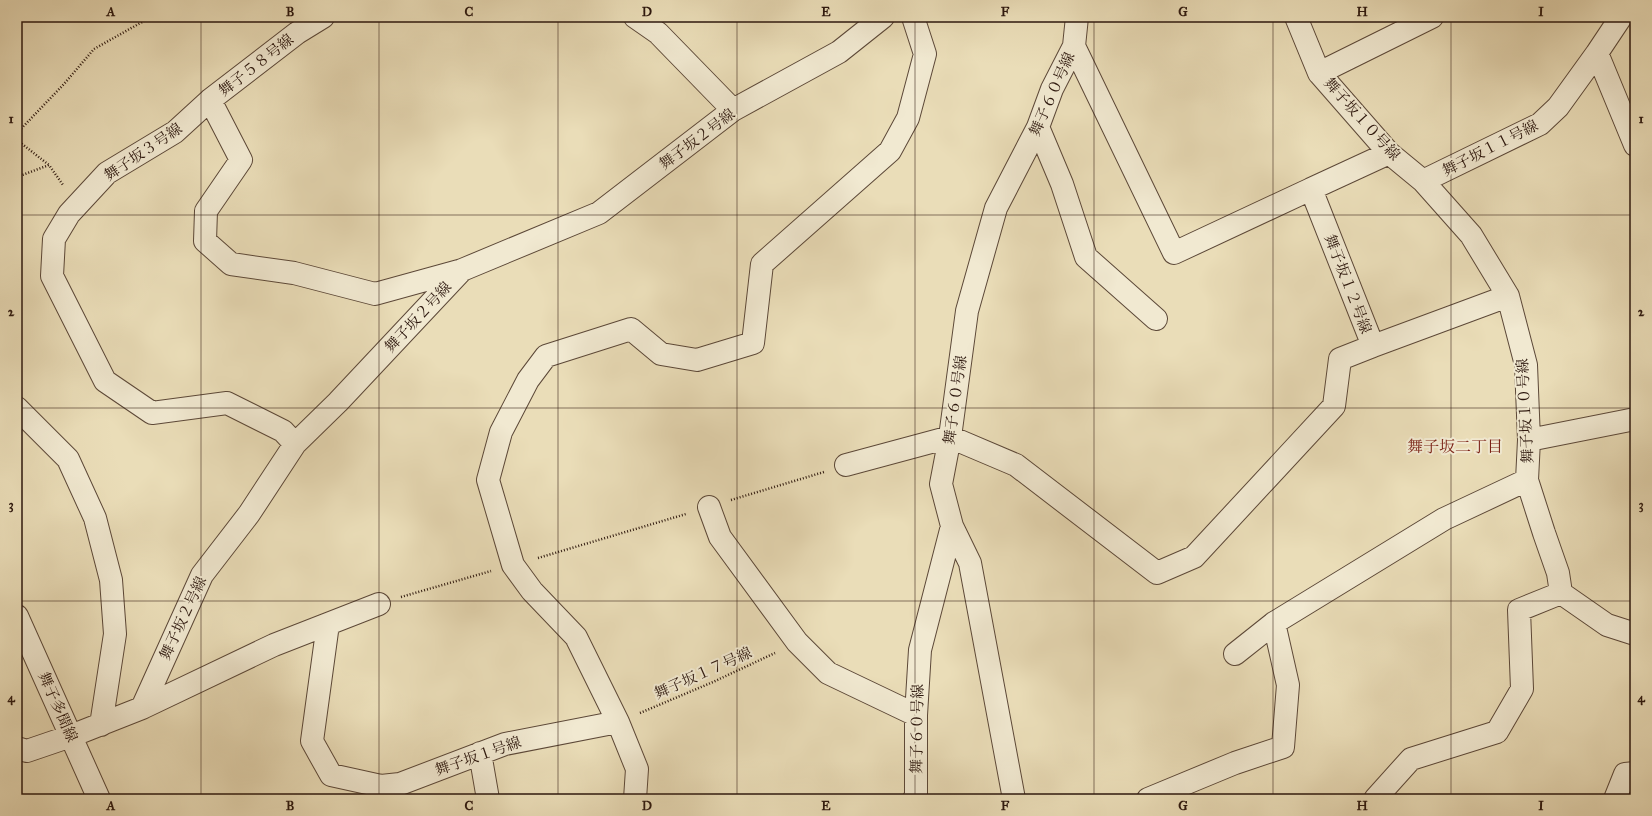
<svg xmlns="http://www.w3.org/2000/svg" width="1652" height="816" font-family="'IM FELL Great Primer','Noto Serif JP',serif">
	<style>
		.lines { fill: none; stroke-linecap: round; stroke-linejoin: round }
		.minor-casing { stroke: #5c4838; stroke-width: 24 }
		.path { stroke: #2c170e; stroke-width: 2.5; stroke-dasharray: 1 2; stroke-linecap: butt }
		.minor { stroke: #f1e9d1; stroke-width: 22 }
		.grid { fill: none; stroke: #2c170e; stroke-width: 1; stroke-opacity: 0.55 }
		.labels { text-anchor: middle; stroke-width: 4; stroke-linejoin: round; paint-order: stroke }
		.street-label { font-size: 15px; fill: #2c170e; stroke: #f1e9d1 }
		.neighbourhood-label { font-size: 16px; fill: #7a1f14; stroke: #f1e9d1 }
		.neatline { fill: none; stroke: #2c170e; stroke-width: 1.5 }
		.grid-label { font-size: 13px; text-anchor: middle; font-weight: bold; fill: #2c170e }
	</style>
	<rect width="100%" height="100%" fill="#eaddb8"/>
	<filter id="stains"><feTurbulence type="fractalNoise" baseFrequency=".005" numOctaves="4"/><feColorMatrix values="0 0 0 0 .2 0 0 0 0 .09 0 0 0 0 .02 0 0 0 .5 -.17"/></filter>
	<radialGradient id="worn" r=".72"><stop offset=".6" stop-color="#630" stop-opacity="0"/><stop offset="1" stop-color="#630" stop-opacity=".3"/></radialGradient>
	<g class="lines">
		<g class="minor-casing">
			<path id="minor" d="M635 17 658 33 733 110
				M1296 17 1319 73 1389 153 1423 181 1471 235 1508 296 1526 365 1529 440 1527 480 1544 533 1558 573 1561 593 1607 625 1635 634
				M1621 17 1597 53 1635 145
				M1074 46 1174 253 1311 189
				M1319 73 1432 17
				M210 100 241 160 206 211 205 241 231 264 294 273 375 294 462 270
				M1038 127 1062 184 1086 257 1156 319
				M1389 153 1311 189 1373 346 1508 296
				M1423 181 1540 124 1558 107 1597 53
				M17 408 68 459 95 518 111 580 115 634 101 725
				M1529 440 1635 419
				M295 444 283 431 227 403 152 413 105 381 52 276 54 239 69 214 107 173 175 132 210 100 297 33 323 17
				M846 465 950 437 1016 465 1157 573 1194 557 1334 406 1340 359 1373 346
				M709 507 720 537 797 642 828 673 916 715
				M952 526 970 563 1014 799
				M17 616 99 799
				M328 624 312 741 331 775 381 786 400 784 505 744 618 722 576 637 532 591 513 565 488 480 501 432 528 380 546 356 631 329 661 354 697 360 753 343 762 264 890 151 908 118 925 54 913 17
				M1235 654 1274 623 1444 519 1527 480
				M142 708 274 645 379 604
				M618 722 637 769 635 799
				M17 748 27 751 71 736 142 708 202 575 249 514 295 444 338 402 462 270 599 213 733 110 839 52 883 17
				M480 753 488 799
				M914 799 916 796V715L920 650 952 526 941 484 950 437 967 311 996 208 1038 127 1052 89 1074 46 1077 17
				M1148 799 1235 763 1283 747 1288 685 1274 623
				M1375 799 1411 759 1497 732 1522 689 1519 610 1561 593
				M1615 799 1625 774 1635 773"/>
		</g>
		<path class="path" d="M17 133 64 84 94 49 151 17
			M17 140 49 165
			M17 177 49 165 63 185
			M731 500 824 472
			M538 558 686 514
			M401 597 491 571
			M640 713 713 682 775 653"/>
		<use href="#minor" class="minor"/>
	</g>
	<path class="grid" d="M201 17V799M379 17V799M558 17V799M737 17V799M915 17V799M1094 17V799M1273 17V799M1451 17V799M17 215H1635M17 408H1635M17 601H1635"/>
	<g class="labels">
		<g class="street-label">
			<text transform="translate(256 65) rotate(-38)" y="5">舞子５８号線</text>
			<text transform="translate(1052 94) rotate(-66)" y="5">舞子６０号線</text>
			<text transform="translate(1362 119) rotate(48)" y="5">舞子坂１０号線</text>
			<text transform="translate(697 139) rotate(-37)" y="5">舞子坂２号線</text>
			<text transform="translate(1490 148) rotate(-27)" y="5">舞子坂１１号線</text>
			<text transform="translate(143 152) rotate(-34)" y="5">舞子坂３号線</text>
			<text transform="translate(1348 284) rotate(69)" y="5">舞子坂１２号線</text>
			<text transform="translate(418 317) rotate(-47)" y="5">舞子坂２号線</text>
			<text transform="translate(955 400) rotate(-82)" y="5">舞子６０号線</text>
			<text transform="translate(1525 411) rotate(-93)" y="5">舞子坂１０号線</text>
			<text transform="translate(183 618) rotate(-65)" y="5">舞子坂２号線</text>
			<text transform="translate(703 673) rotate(-24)" y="5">舞子坂１７号線</text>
			<text transform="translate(58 707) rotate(66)" y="5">舞子多聞線</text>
			<text transform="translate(917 729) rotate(-89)" y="5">舞子６０号線</text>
			<text transform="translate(478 756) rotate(-19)" y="5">舞子坂１号線</text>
		</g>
		<g class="neighbourhood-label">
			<text x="1455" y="452">舞子坂二丁目</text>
		</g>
	</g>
	<rect width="1652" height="816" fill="none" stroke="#eaddb8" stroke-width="44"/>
	<rect x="22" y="22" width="1608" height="772" class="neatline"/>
	<g class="grid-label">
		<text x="111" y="16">A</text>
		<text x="290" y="16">B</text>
		<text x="469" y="16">C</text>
		<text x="647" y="16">D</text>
		<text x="826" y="16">E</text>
		<text x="1005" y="16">F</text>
		<text x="1183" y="16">G</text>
		<text x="1362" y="16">H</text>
		<text x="1541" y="16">I</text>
		<text x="11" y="123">1</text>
		<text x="1641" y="123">1</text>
		<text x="11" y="316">2</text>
		<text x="1641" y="316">2</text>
		<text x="11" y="509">3</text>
		<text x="1641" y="509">3</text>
		<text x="11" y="702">4</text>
		<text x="1641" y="702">4</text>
		<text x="111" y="810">A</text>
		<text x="290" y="810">B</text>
		<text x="469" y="810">C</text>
		<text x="647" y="810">D</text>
		<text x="826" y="810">E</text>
		<text x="1005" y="810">F</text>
		<text x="1183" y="810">G</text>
		<text x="1362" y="810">H</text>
		<text x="1541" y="810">I</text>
	</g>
	<rect width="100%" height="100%" filter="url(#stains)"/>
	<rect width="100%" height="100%" fill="url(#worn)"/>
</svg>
